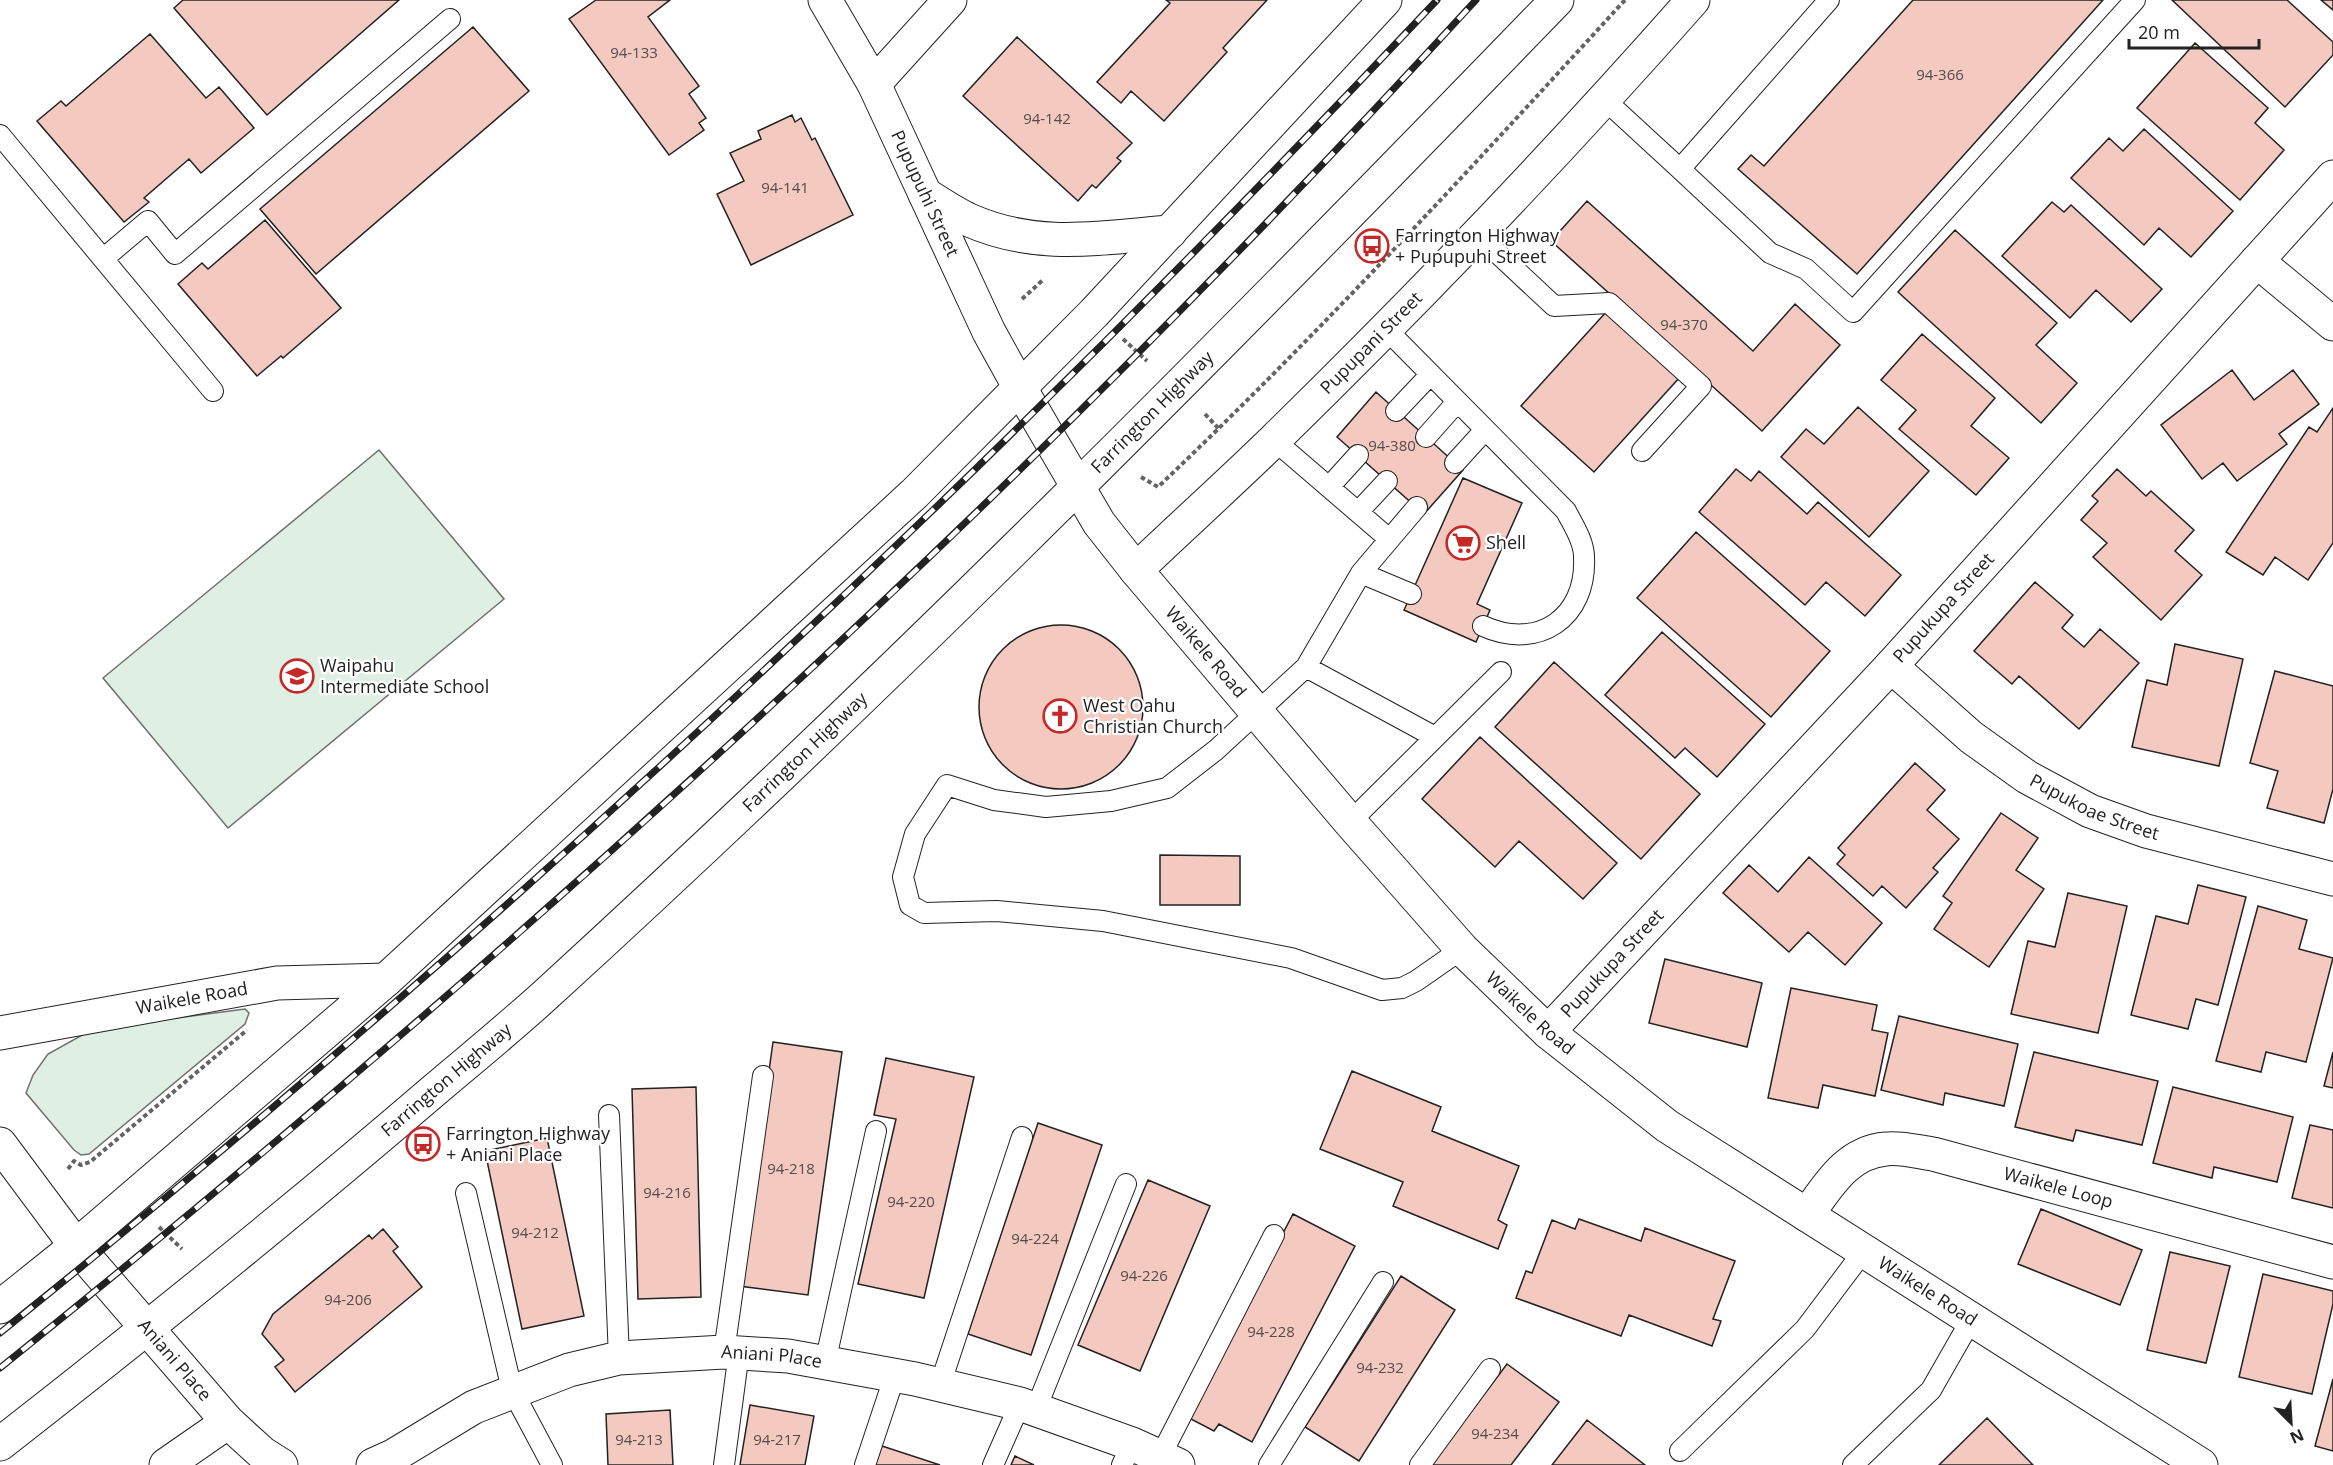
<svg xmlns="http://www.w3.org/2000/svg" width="2333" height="1465" font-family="'Open Sans',sans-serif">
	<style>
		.green { fill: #e0efe3; stroke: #6f6f6f; stroke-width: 1.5 }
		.building { fill: #f3c9c0; stroke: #222; stroke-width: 1.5 }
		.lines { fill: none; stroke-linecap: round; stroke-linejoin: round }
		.lane-casing { stroke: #222; stroke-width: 22 }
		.street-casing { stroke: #222; stroke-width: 35 }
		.secondary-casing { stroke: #222; stroke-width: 35 }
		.primary-casing { stroke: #222; stroke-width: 35 }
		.path { stroke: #646464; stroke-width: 4; stroke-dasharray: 4.5 3; stroke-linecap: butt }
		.lane { stroke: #fff; stroke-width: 20 }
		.street { stroke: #fff; stroke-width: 33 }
		.secondary { stroke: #fff; stroke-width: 33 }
		.primary { stroke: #fff; stroke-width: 33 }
		.rail-casing { stroke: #222; stroke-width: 7 }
		.rail { stroke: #fff; stroke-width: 4.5; stroke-dasharray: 14; stroke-linecap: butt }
		.labels { text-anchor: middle; stroke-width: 4.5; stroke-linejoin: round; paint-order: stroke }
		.number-label { font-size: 15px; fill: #564c4a }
		.street-label { font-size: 18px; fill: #222; stroke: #fff }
		.poi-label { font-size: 18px; fill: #222; stroke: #fff; text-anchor: start }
	</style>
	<rect width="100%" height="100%" fill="#fff"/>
	<path class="green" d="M379 450 504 599 228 828 103 678Z
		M245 1009 249 1013 245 1024 89 1154 81 1155 74 1150 26 1093 33 1075 48 1054 93 1029Z"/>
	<path class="building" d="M183 0H399L267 115 174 8Z
		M596 0H670L648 17 699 86 689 94 706 118 699 123 704 130 669 155 569 19Z
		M1166 0H1267L1223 48 1227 52 1164 121 1131 91 1121 103 1097 82 1170 3Z
		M1913 0H2103L1857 274 1738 169 1751 155 1764 166Z
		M2172 0H2287L2333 42V55L2285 107Z
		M2321 0H2333V10Z
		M473 27 529 91 316 274 260 209Z
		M150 34 206 98 219 87 254 128 201 173 189 159 144 198 149 202 124 222 37 121 61 101 66 106Z
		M1017 37 1132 143 1117 158 1121 161 1096 188 1092 185 1078 201 963 96Z
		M2195 43 2268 108 2255 123 2284 150 2240 200 2137 108Z
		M792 115 795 122 801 118 812 140 815 138 853 215 751 265 717 194 744 181 730 153 761 139 758 131Z
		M2144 129 2233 211 2191 257 2159 228 2144 245 2071 178 2109 138 2123 151Z
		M1587 201 1753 351 1795 304 1840 345 1762 431 1551 241Z
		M2052 202 2064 212 2071 205 2162 289 2131 322 2096 290 2070 318 2002 256Z
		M265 220 341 308 283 358 281 356 257 376 178 284 202 263 208 269Z
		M1955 230 2057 323 2036 345 2077 383 2041 423 1898 292Z
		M1607 311 1680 377 1594 472 1521 406Z
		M1922 334 1995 398 1971 426 2009 458 1976 495 1899 429 1916 410 1881 380Z
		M2232 370 2254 400 2293 370 2319 404 2279 434 2287 444 2237 481 2223 463 2202 479 2161 425Z
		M1376 392 1463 470 1424 514 1337 437Z
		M1858 407 1929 471 1869 537 1781 457 1806 429 1824 444Z
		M2333 408V543L2308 580 2275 557 2263 575 2226 552 2309 427 2317 432Z
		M1736 469 1751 481 1759 471 1807 514 1818 502 1901 575 1865 616 1826 582 1805 605 1699 512Z
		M2117 469 2146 496 2151 491 2194 530 2175 551 2202 575 2161 620 2093 557 2107 543 2081 520 2098 501 2092 496Z
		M1463 478 1522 503 1477 604 1490 610 1476 642 1404 610Z
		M1696 532 1830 651 1771 717 1637 598Z
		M2035 582 2073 615 2062 628 2084 647 2100 629 2139 663 2079 729 2019 676 2012 684 1974 651Z
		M979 707a82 82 0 1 1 164 0a82 82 0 1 1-164 0Z
		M1662 632 1765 724 1717 777 1685 748 1675 758 1605 695Z
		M2175 644 2243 659 2219 766 2132 747 2147 680 2167 685Z
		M1554 662 1700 794 1641 859 1495 727Z
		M2275 671 2333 686V789L2324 823 2267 808 2278 771 2250 763Z
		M1480 737 1617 863 1583 899 1519 841 1495 867 1422 799Z
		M1915 763 1945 790 1927 810 1959 839 1933 868 1938 872 1906 908 1882 886 1873 896 1837 864 1845 855 1838 848Z
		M2001 813 2038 838 2016 870 2044 889 1989 967 1934 929 1952 903 1943 896Z
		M1160 855 1240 856V905H1160Z
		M1809 857 1882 923 1845 965 1808 932 1789 952 1723 893 1749 865 1778 892Z
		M2198 885 2246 897 2218 1005 2196 999 2188 1029 2131 1015 2156 916 2188 924Z
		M2068 893 2127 906 2098 1033 2011 1014 2028 941 2055 947Z
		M2258 906 2307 920 2299 949 2333 958 2306 1062 2266 1052 2261 1072 2216 1061Z
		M1665 959 1762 983 1747 1047 1649 1023Z
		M1791 988 1877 1005 1872 1030 1888 1033 1875 1096 1823 1085 1818 1108 1768 1098Z
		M1899 1016 2018 1044 2004 1106 1945 1093 1943 1105 1881 1090Z
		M773 1042 842 1052 808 1295 739 1286Z
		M2034 1052 2158 1081 2142 1145 2076 1130 2073 1141 2015 1127Z
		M2333 1052V1088L2324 1086Z
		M886 1058 974 1077 924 1298 858 1284 896 1119 874 1115Z
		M1352 1071 1441 1107 1432 1131 1519 1166 1498 1220 1507 1225 1498 1249 1393 1206 1403 1182 1320 1149Z
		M696 1087 701 1297 638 1299 632 1089Z
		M2173 1087 2293 1117 2277 1182 2214 1167 2212 1178 2153 1163Z
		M1038 1123 1102 1145 1031 1355 968 1334Z
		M2310 1125 2333 1130V1208L2292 1198Z
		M547 1138 584 1316 522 1329 485 1151Z
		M1148 1180 1210 1206 1140 1371 1078 1345Z
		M2041 1209 2142 1250 2120 1305 2018 1264Z
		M1293 1214 1355 1246 1252 1442 1219 1424 1214 1431 1187 1417Z
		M1579 1219 1641 1241 1645 1228 1735 1261 1713 1319 1721 1321 1712 1346 1629 1315 1621 1336 1516 1298 1526 1271 1532 1273 1552 1220 1575 1229Z
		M383 1229 398 1247 393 1251 422 1287 295 1392 275 1367 284 1360 262 1334 273 1314 369 1235 372 1239Z
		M2170 1252 2230 1266 2206 1363 2147 1350Z
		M2263 1274 2333 1291V1304L2312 1394 2239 1377Z
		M1401 1276 1455 1310 1359 1461 1305 1427Z
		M1507 1364 1559 1402 1511 1465H1431Z
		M2333 1379V1451L2315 1446Z
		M750 1405 814 1416 805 1465H740Z
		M670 1410 673 1465H608L606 1414Z
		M1987 1418 2033 1465H1939Z
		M1587 1420 1645 1465H1552Z
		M882 1446 940 1465H875Z
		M1015 1456 1034 1465H1011Z"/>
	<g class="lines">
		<g class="lane-casing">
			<path id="lane" d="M1829 0 1680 169 1770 253 1806 269 1853 312 2135 0
				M1605 100 1680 169
				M0 135 213 391
				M1478 235 1554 306 1609 303 1701 386 1642 451
				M103 259 148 221 175 254 450 19
				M1385 328 1566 511C1573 525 1584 541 1584 557 1587 618 1538 651 1483 626
				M1396 411 1430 375
				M1426 437 1457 402
				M1274 440 1388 538
				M1455 463 1485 430
				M1329 487 1358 455
				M1417 507 1361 573 1306 667 1216 750 1167 788 1111 801 1046 807 994 800 947 785 915 834 903 877 910 905 924 913 997 911 1103 921 1291 958 1382 990 1402 988 1416 981 1462 949
				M1358 512 1387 481
				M1361 573 1411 594
				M1306 667 1435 737
				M1350 822 1501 672
				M609 1115 619 1358
				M466 1193 512 1390 552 1465
				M724 1352 763 1076
				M825 1363 876 1131
				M940 1385 1022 1137
				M1036 1409 1126 1184
				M1680 1451 1805 1329 1863 1252
				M1160 1457 1274 1235
				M724 1465 739 1352
				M865 1465 895 1375
				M993 1465 1020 1404
				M1122 1465 1132 1444
				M1269 1465 1383 1282
				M1420 1465 1490 1369
				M1853 1465 1931 1390 1971 1320"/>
		</g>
		<g class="street-casing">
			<g id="street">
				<path id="s1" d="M825 0 874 84 989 332 1020 388"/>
				<path d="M874 84 950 0"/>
				<path d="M2257 261 2333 324"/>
				<path id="s2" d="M1136 570C1182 526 1229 484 1275 439 1419 298 1559 152 1693 0"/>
				<path id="s3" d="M1891 666 1971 737 2027 777 2090 811 2146 831 2333 879"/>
				<path id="s4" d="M1548 1032 1891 666 2333 177"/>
				<path id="s5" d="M0 1033 277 983 386 980"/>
				<path id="s6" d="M0 1144 76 1246 228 1422 262 1453 281 1465"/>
				<path id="s7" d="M1807 1215C1828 1186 1847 1152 1886 1149 1901 1147 1918 1152 1933 1154L2333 1262"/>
				<path id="s8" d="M373 1465 393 1456 474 1407 569 1370 619 1358 724 1352 788 1356 915 1379 1020 1404 1132 1444 1178 1465"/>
			</g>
		</g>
		<g class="secondary-casing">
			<g id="secondary">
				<path id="s9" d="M1020 388 1099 523 1136 570 1350 822 1462 949 1548 1032 1667 1126 2201 1465"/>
			</g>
		</g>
		<g class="primary-casing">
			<g id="primary">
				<path d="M925 194C939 203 954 213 969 220 1037 250 1099 238 1170 232"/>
				<path d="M0 1307 76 1246 386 980 914 494 1094 313 1385 0"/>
				<path id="s10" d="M0 1444C146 1330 290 1214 431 1093 471 1059 513 1025 552 989 899 672 1230 338 1557 0"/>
				<path d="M166 1465 228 1422"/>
			</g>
		</g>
		<path class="path" d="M1022 299 1044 279
			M1123 339 1147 361
			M1205 414 1219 429
			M1141 477 1158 487C1321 332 1473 166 1625 0
			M68 1169 74 1161 81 1165 90 1162 247 1030
			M159 1227 182 1249"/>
		<use href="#lane" class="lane"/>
		<use href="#street" class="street"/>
		<use href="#secondary" class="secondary"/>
		<use href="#primary" class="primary"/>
		<g class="rail-casing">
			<path id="rail" d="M0 1333C509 923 989 476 1437 0
				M0 1368C523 948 1023 495 1476 0"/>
		</g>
		<use href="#rail" class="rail"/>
	</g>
	<defs>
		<g id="bus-ring" transform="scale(1.725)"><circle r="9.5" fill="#fff" stroke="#c62828" stroke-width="1.5"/><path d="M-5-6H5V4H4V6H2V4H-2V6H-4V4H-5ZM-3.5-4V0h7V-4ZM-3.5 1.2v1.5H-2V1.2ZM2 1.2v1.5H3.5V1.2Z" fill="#c62828"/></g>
		<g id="supermarket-ring" transform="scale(1.725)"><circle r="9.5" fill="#fff" stroke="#c62828" stroke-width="1.5"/><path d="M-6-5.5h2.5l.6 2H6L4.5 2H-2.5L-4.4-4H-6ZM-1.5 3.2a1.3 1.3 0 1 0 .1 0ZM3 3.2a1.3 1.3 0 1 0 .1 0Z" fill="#c62828"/></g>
		<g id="school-ring" transform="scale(1.725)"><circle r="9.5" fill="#fff" stroke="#c62828" stroke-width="1.5"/><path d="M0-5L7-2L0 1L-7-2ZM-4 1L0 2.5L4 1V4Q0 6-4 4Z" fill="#c62828"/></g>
		<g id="church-ring" transform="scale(1.725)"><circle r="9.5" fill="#fff" stroke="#c62828" stroke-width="1.5"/><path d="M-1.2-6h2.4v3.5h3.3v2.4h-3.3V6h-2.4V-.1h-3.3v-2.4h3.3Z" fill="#c62828"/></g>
	</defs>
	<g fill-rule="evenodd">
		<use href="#bus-ring" x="1372" y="246"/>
		<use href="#supermarket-ring" x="1463" y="543"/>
		<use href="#school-ring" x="297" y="676"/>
		<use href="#church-ring" x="1060" y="716"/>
		<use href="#bus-ring" x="423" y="1144"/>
	</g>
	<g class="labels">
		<g class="number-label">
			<text x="634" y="58">94-133</text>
			<text x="1940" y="80">94-366</text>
			<text x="1047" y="124">94-142</text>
			<text x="785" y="193">94-141</text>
			<text x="1684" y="330">94-370</text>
			<text x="1392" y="451">94-380</text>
			<text x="791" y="1174">94-218</text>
			<text x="667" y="1198">94-216</text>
			<text x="911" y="1207">94-220</text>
			<text x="535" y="1238">94-212</text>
			<text x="1035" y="1244">94-224</text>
			<text x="1144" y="1281">94-226</text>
			<text x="348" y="1305">94-206</text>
			<text x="1271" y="1337">94-228</text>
			<text x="1380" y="1373">94-232</text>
			<text x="1495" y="1439">94-234</text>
			<text x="639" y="1445">94-213</text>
			<text x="777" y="1445">94-217</text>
		</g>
		<g class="street-label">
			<text dy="6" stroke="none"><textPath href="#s1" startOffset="218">Pupupuhi Street</textPath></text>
			<text dy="6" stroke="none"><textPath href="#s2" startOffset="327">Pupupani Street</textPath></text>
			<text dy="6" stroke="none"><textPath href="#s10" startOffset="1548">Farrington Highway</textPath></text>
			<text dy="6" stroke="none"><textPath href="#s4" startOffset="580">Pupukupa Street</textPath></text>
			<text dy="6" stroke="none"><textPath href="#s9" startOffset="324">Waikele Road</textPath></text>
			<text dy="6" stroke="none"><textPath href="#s10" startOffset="1062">Farrington Highway</textPath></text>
			<text dy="6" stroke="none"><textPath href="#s3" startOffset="250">Pupukoae Street</textPath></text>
			<text dy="6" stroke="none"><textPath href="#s4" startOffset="94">Pupukupa Street</textPath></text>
			<text dy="6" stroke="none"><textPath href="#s5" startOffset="195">Waikele Road</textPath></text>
			<text dy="6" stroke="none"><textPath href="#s9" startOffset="810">Waikele Road</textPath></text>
			<text dy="6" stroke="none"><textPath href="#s10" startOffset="576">Farrington Highway</textPath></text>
			<text dy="6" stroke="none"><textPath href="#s7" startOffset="284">Waikele Loop</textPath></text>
			<text dy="6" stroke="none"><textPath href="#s9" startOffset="1296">Waikele Road</textPath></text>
			<text dy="6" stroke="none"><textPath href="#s8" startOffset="423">Aniani Place</textPath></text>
			<text dy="6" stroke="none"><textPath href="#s6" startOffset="278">Aniani Place</textPath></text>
		</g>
		<g class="poi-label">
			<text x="1395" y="242">Farrington Highway<tspan x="1395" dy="21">+ Pupupuhi Street</tspan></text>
			<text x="1486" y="549">Shell</text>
			<text x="320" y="672">Waipahu<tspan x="320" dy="21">Intermediate School</tspan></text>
			<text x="1083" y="712">West Oahu<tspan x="1083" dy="21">Christian Church</tspan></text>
			<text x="446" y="1140">Farrington Highway<tspan x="446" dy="21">+ Aniani Place</tspan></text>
		</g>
	</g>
	<g transform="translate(2291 1423) rotate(156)" stroke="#ffffff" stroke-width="4.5" paint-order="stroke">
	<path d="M0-4.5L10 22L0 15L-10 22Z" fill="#222222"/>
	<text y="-9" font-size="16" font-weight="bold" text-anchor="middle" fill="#222222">N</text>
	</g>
	<path d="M2129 39v9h130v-9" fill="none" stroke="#222222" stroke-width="3"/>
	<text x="2138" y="39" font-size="18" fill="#222222" stroke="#ffffff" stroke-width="4.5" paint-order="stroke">20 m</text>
</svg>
